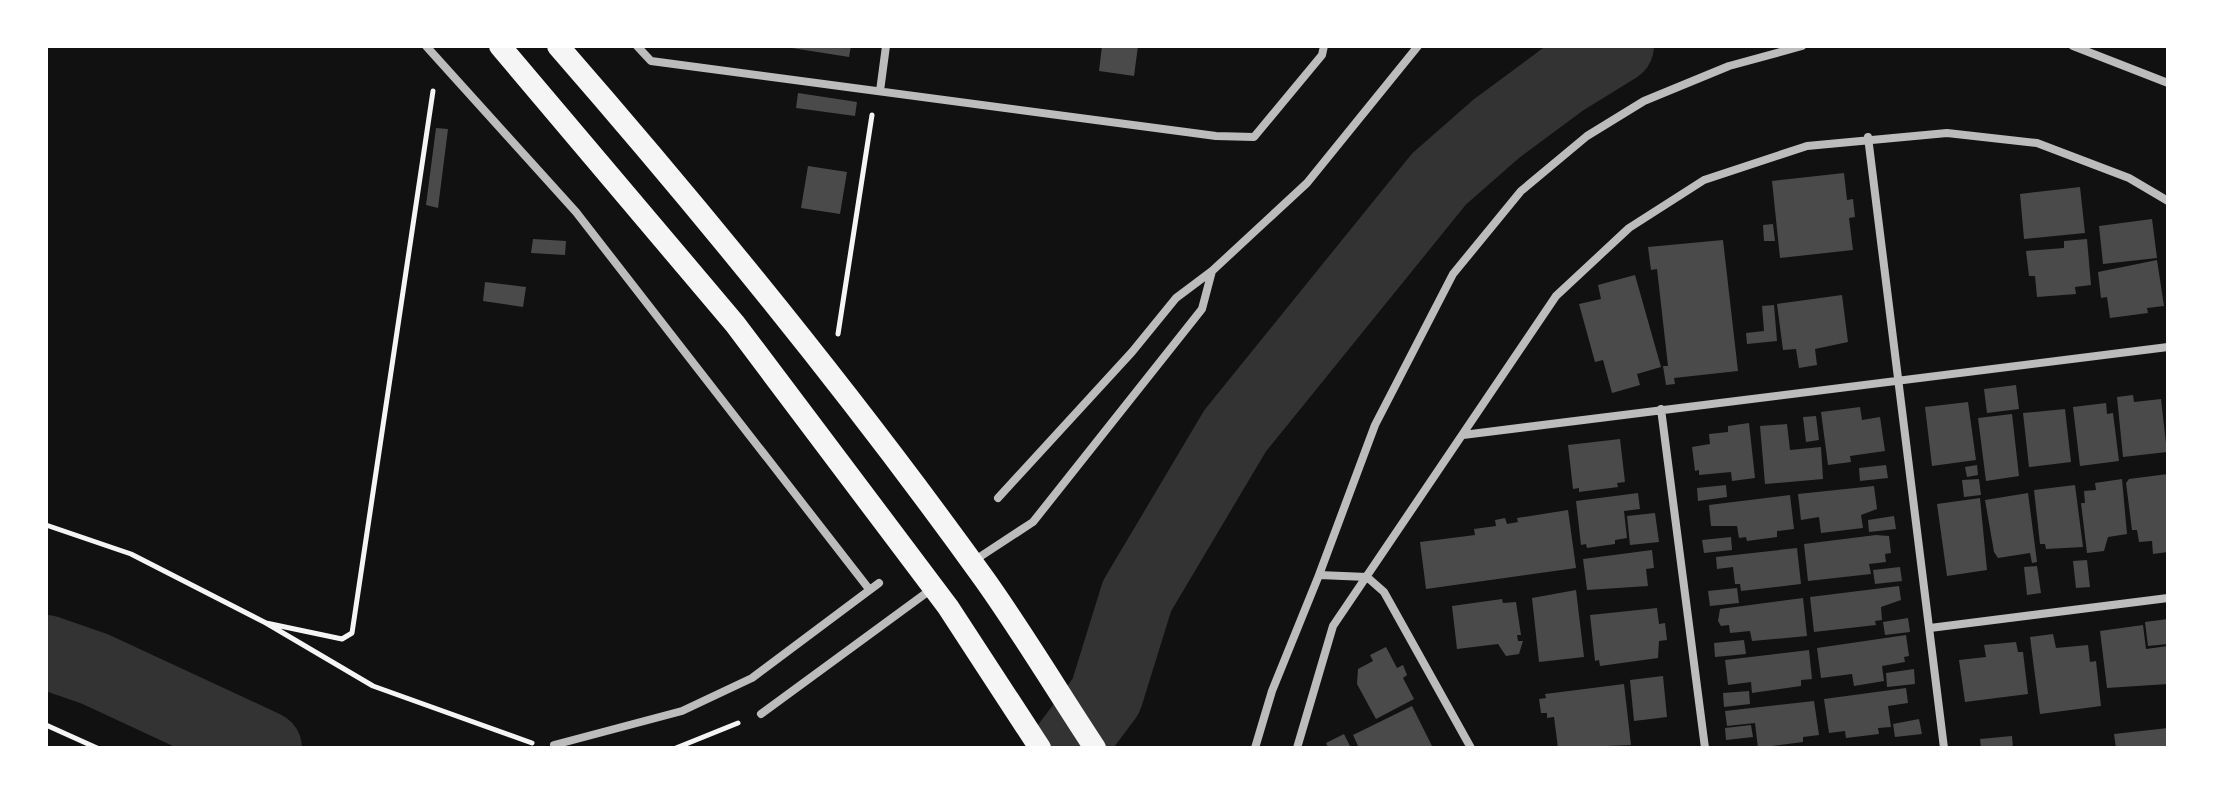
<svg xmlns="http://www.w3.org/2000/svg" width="2214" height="794" font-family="'Varela Round',sans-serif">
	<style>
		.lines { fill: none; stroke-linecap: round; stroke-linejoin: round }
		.river { stroke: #333; stroke-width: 74 }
		.building { fill: #4a4a4a }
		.path { stroke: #f5f5f5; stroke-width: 5 }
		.minor { stroke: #bcbcbc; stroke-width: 8 }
		.trunk { stroke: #f5f5f5; stroke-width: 22 }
	</style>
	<rect width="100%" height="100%" fill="#111"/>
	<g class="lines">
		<path class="river" d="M46 652 95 669 265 748
			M1067 748 1106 696 1137 596 1235 431 1439 179 1496 129 1562 80 1617 46"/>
	</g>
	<path class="building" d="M779 46H851L849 57Z
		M1102 46H1138L1134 76 1099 71Z
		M798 93 857 102 855 116 796 108Z
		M436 128 448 129 438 208 426 205Z
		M808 166 847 172 840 214 801 208Z
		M1844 173 1847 200 1853 199 1855 217 1849 218 1853 250 1780 258 1772 181Z
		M2080 187 2085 233 2024 239 2020 194Z
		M2152 219 2157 258 2103 264 2099 226Z
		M1773 224 1775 241H1764L1763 225Z
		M533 239 566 241 565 255 531 253Z
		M2087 239 2091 285 2075 287 2076 294 2037 297 2035 276H2029L2026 251 2064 248V241Z
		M1723 240 1738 371 1674 378 1675 384 1666 385 1663 366H1668L1657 269 1651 270 1648 247Z
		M2157 260 2164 306 2147 308 2148 313 2110 318 2107 297 2101 298 2098 272Z
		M1635 275 1661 367 1637 374 1640 385 1612 393 1603 360 1595 362 1579 304 1601 299 1598 285Z
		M485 282 526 287 523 307 483 301Z
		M1842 295 1848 342 1815 349 1817 365 1799 368 1796 349 1783 350 1777 304Z
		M1774 305 1777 341 1747 344 1746 333 1764 331 1762 306Z
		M2016 385 2019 409 1987 413 1984 389Z
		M2133 395 2134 402 2161 399 2167 452 2123 457 2117 397Z
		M1968 402 1976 460 1932 466 1925 407Z
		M2106 403 2107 414 2113 413 2119 461 2080 466 2073 407Z
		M1860 407 1862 420 1880 417 1885 451 1850 456 1851 462 1828 465 1821 412Z
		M2065 409 2071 462 2029 467 2023 413Z
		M2012 414 2019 476 1986 481 1978 418Z
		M1816 416 1819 440 1806 442 1803 417Z
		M1749 423 1755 478 1732 481 1731 472 1699 475V470L1695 471 1692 447 1710 444 1709 434 1728 432V426Z
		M1787 424 1790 450 1821 447 1823 479 1765 484 1760 426Z
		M1620 439 1625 482 1617 483 1618 487 1579 492V488L1573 489 1568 445Z
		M1886 465 1888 478 1860 481 1859 468Z
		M1977 465 1978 475 1967 477 1965 467Z
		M2168 474V552L2153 554 2152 541 2139 542 2137 530H2132L2126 483 2129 479Z
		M1979 479 1981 495 1964 497 1962 480Z
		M2122 479 2127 534 2108 537 2104 551 2087 553 2081 503H2085L2084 491 2096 490 2095 483Z
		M1726 485 1727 497 1698 501 1697 488Z
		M2075 485 2083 547 2046 549 2045 544H2040L2034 490Z
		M1874 486 1877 509 1861 515 1863 528 1821 533 1819 517 1801 520 1798 494Z
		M1638 493 1640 509 1624 511 1627 538 1615 540V544L1587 548 1586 544 1581 545 1576 501Z
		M2028 493 2037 562 2032 563 2030 553 1998 558 1994 552 1985 500Z
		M1790 495 1794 529 1777 531V537L1747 541 1746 537 1739 538 1737 526H1711L1709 505Z
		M1980 498 1987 570 1947 576 1937 504Z
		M1568 510 1576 568 1426 589 1420 542 1475 535 1474 529 1496 526 1495 520 1505 518 1507 524 1518 522 1517 518Z
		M1655 513 1659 542 1630 545 1627 516Z
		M1894 516 1896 529 1869 532 1868 520Z
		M1876 535 1889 536 1891 553 1885 554 1886 562 1869 564 1871 574 1808 581 1804 544Z
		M1731 537 1732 550 1704 553 1702 540Z
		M1797 548 1801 584 1741 591 1740 584H1735L1733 567 1717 569 1716 557Z
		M1652 550 1654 568 1646 569 1648 586 1587 590 1583 559Z
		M2087 560 2090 587 2076 588 2073 561Z
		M2037 566 2041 593 2027 595 2024 567Z
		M1900 567 1902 581 1875 584 1873 570Z
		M1899 586 1901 600 1881 607 1882 620 1875 621 1876 625 1814 632 1810 597Z
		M1737 588 1739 603 1710 606 1708 591Z
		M1576 590 1584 657 1539 662 1532 598Z
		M1803 598 1807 636 1752 641 1750 631 1730 633 1729 625 1721 626 1718 621 1720 609Z
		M1502 599 1503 603 1516 602 1521 635H1517L1518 641H1523L1519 654 1506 656 1498 644 1457 649 1452 606Z
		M1657 608 1659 624 1665 623 1667 640 1659 641 1658 658 1600 666 1599 660 1595 661 1590 615Z
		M1908 618 1910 632 1885 635 1883 622Z
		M2168 619V644L2148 646 2145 622Z
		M2143 625 2146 649 2168 646V684L2107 688 2100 631Z
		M2053 634 2056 648 2088 645 2090 662 2096 661 2101 706 2040 714 2030 637Z
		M1906 635 1909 656 1904 657 1905 662 1882 666 1884 681 1854 686 1852 674 1821 678 1817 648Z
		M1744 640 1746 654 1715 657 1714 643Z
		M2016 642 2018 652H2023L2028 694 1965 702 1959 660 1986 657 1984 645Z
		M1386 647 1397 668 1403 665 1407 675 1403 678 1414 699 1376 719 1357 684 1358 669 1373 661 1370 655Z
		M1809 650 1812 679 1801 680V686L1752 693 1751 682 1728 685 1725 660Z
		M1914 669 1915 684 1887 687 1886 673Z
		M1663 676 1667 717 1634 721 1630 680Z
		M1624 684 1631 745 1558 748 1554 717 1547 718V713H1541L1539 699 1546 698 1545 694Z
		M1906 688 1908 703 1888 706 1891 727 1878 728 1879 734 1846 738 1845 731 1829 733 1824 699Z
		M1749 691 1750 704 1724 707 1723 693Z
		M1814 701 1819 735 1803 737V742L1758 748 1755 723 1727 726 1725 711Z
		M1412 706 1432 746 1359 748 1353 735Z
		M1919 719 1922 734 1895 737 1893 724Z
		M1751 725 1753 737 1726 740 1725 728Z
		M2168 728V748H2116L2114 734Z
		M1344 734 1351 748H1328L1326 743Z
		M2012 736 2013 748H1981L1980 739Z"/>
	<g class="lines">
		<path class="path" d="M838 334 872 115
			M46 525 131 554 266 623 373 686 532 743
			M266 623 342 639 352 633 433 91
			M46 725 97 748
			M676 748 738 723"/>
		<path class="minor" d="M426 46 576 212 869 589
			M637 46 651 61 1216 136 1254 137 1322 55 1324 46
			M2073 46 2168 83
			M880 91 886 46
			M1868 137 1944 748
			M1661 409 1705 748
			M1463 435 2168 347
			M998 498 1132 352 1176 298 1212 271
			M972 562 1033 522 1202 309 1212 271 1307 183 1418 46
			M1319 575 1375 425 1453 274 1521 191 1587 136 1644 101 1729 66 1802 46
			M1930 628 2168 598
			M761 714 933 588
			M554 745 682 711 752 678 879 583
			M1255 748 1272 691 1319 575 1367 577 1384 592 1471 748
			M1297 748 1333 626 1556 296 1629 228 1704 180 1807 146 1947 133 2037 143 2129 178 2168 201"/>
		<path class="trunk" d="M500 46 735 324 948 607 1040 748
			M558 46C708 218 852 395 985 580 1024 635 1058 692 1095 748"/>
	</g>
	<rect width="2214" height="794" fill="none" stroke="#ffffff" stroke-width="96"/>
</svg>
